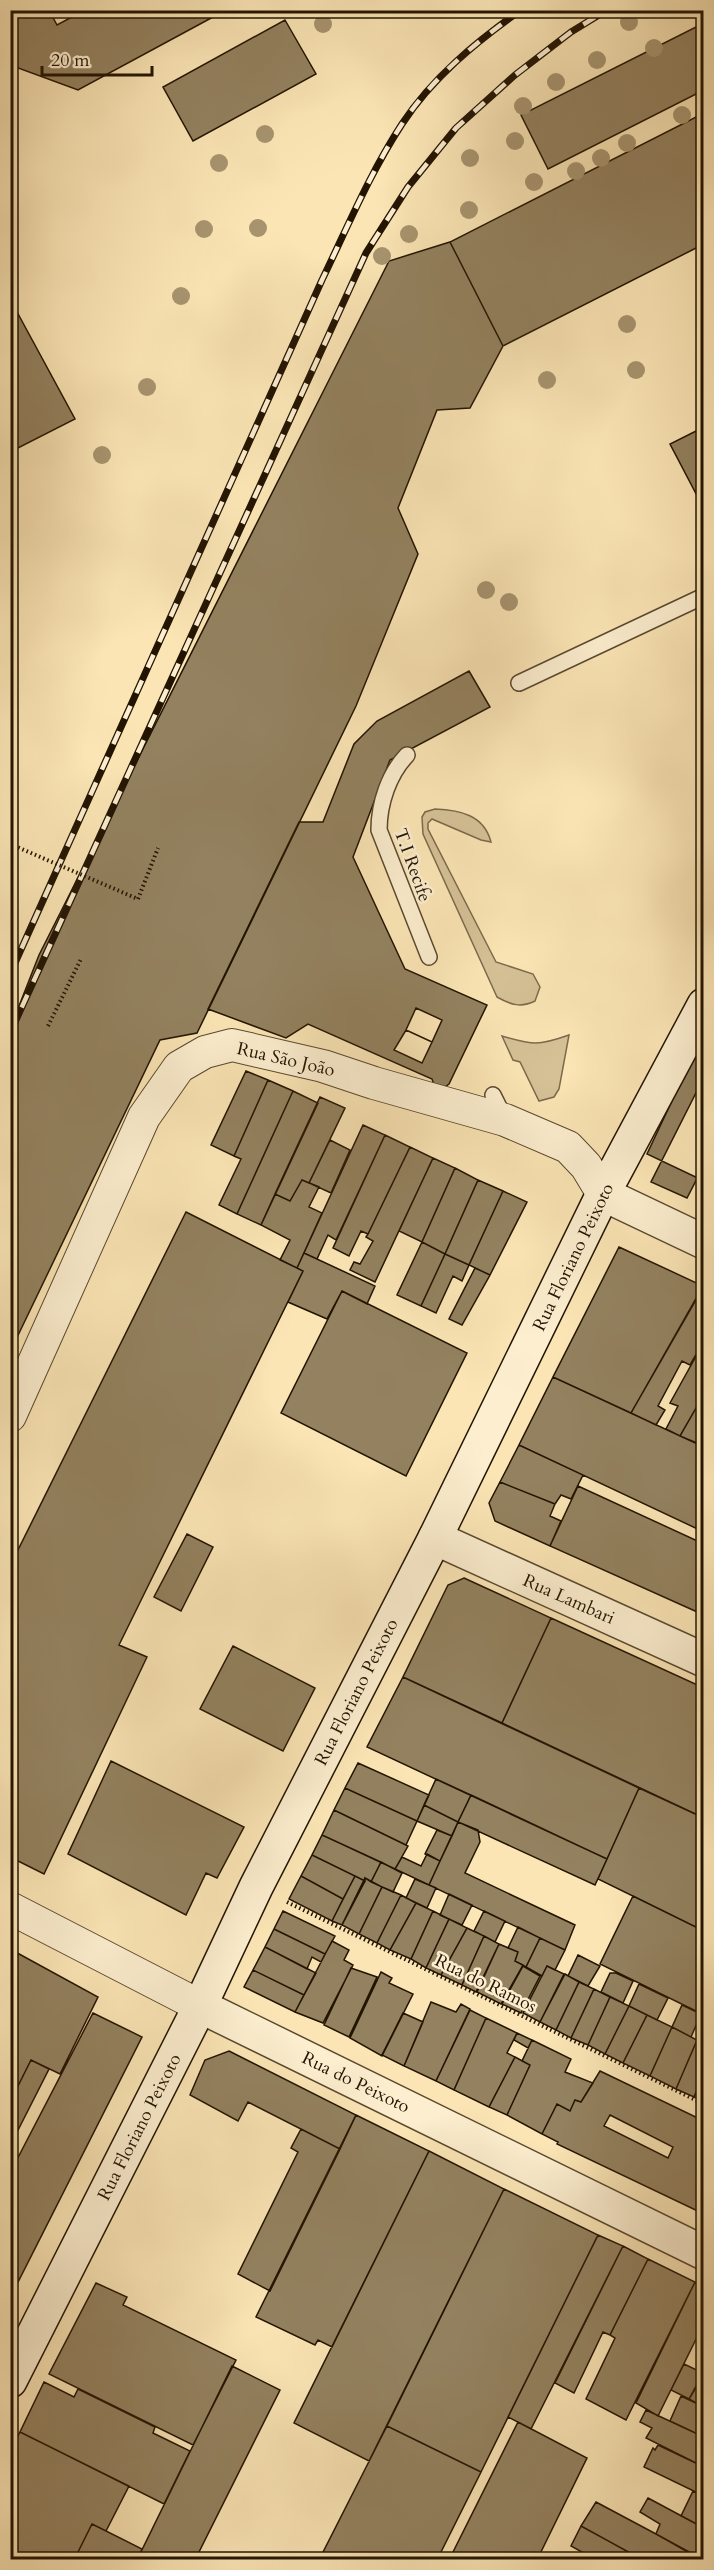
<svg xmlns="http://www.w3.org/2000/svg" width="714" height="2570" font-family="Cardo,serif">
	<style>
		.green { fill: #d6c197; stroke: #7c6a4c; stroke-width: 1.5 }
		.building { fill: #93815f; stroke: #231402; stroke-width: 1.5; fill-rule: evenodd }
		.lines { fill: none; stroke-linecap: round; stroke-linejoin: round }
		.service-casing { stroke: #59482f; stroke-width: 18 }
		.minor-casing { stroke: #59482f; stroke-width: 34 }
		.tertiary-casing { stroke: #59482f; stroke-width: 36 }
		.secondary-casing { stroke: #231402; stroke-width: 36 }
		.path { stroke: #231402; stroke-width: 4; stroke-dasharray: 1.5 3; stroke-linecap: butt }
		.service { stroke: #fceecf; stroke-width: 15 }
		.minor { stroke: #fceecf; stroke-width: 32 }
		.tertiary { stroke: #fceecf; stroke-width: 33 }
		.secondary { stroke: #fceecf; stroke-width: 33 }
		.rail-casing { stroke: #231402; stroke-width: 7 }
		.rail { stroke: #fceecf; stroke-width: 4.5; stroke-dasharray: 14; stroke-linecap: butt }
		.path-bridge { stroke: #231402; stroke-width: 4; stroke-dasharray: 1.5 3; stroke-linecap: butt }
		.tree { fill: #a7946f }
		.labels { text-anchor: middle; stroke-width: 5; stroke-linejoin: round; paint-order: stroke }
		.street-label { font-size: 18px; fill: #231402; stroke: #fceecf }
	</style>
	<rect width="100%" height="100%" fill="#fbe5b5"/>
	<filter id="stains"><feTurbulence type="fractalNoise" baseFrequency=".00333" numOctaves="4"/><feColorMatrix values="0 0 0 0 .2 0 0 0 0 .09 0 0 0 0 .02 0 0 0 .5 -.17"/></filter>
	<radialGradient id="worn" r=".72"><stop offset=".6" stop-color="#630" stop-opacity="0"/><stop offset="1" stop-color="#630" stop-opacity=".3"/></radialGradient>
	<path class="green" d="M435 809C460 810 484 815 491 842L481 840 432 819 428 823V829L496 962 533 974 540 987 535 1001C521 1008 511 1005 497 997L423 834 422 817 425 812Z
		M569 1035 559 1089 554 1097 539 1101 520 1062 513 1060 502 1036C533 1045 538 1046 569 1035Z"/>
	<path class="building" d="M10 10H49L57 25 85 10H226L78 90 10 65Z
		M285 20 316 74 193 141 163 87Z
		M704 23V90L548 169 521 115Z
		M704 113V244L503 346 450 242Z
		M450 242 503 346 470 408 437 410 398 508 418 554 356 706 197 1033 160 1040 10 1352V1029L39 955 389 261Z
		M10 299 75 419 14 450 10 443Z
		M704 427V509L670 444Z
		M469 671 490 707 390 760 353 857 405 969 487 1005 449 1084 437 1093 432 1079 308 1024 286 1038 208 1009 299 822H323L354 744 377 721Z
		M416 1008 442 1020 432 1042 406 1030Z
		M406 1030 432 1042 422 1063 394 1050Z
		M704 1033V1181L647 1154Z
		M246 1071 268 1080 234 1156 211 1145Z
		M704 1077V1165L687 1198 651 1182Z
		M268 1080 293 1091 237 1214 219 1205 241 1159 234 1156Z
		M293 1091 318 1103 261 1225 237 1214Z
		M320 1097 345 1108 309 1183 302 1180 290 1201 275 1194Z
		M363 1125 385 1135 336 1240 328 1235 317 1259 304 1253Z
		M385 1135 410 1147 368 1234 361 1231 349 1256 333 1248Z
		M330 1140 350 1150 331 1193 309 1183Z
		M410 1147 433 1158 375 1282 350 1270 354 1262 360 1264 373 1241 366 1237 368 1234Z
		M433 1158 455 1168 422 1242 399 1231Z
		M455 1168 478 1180 445 1254 422 1242Z
		M302 1180 319 1187 309 1207 322 1213 297 1268 280 1260 290 1240 261 1225 275 1194 290 1201Z
		M478 1180 503 1191 469 1265 445 1254Z
		M503 1191 527 1202 490 1275 469 1265Z
		M186 1212 303 1271 119 1645 147 1657 44 1874 10 1857V1566Z
		M422 1242 445 1254 421 1306 397 1295Z
		M619 1247 703 1286 631 1413 553 1377Z
		M304 1253 375 1286 367 1304 342 1291 327 1319 288 1302 303 1271 297 1268Z
		M445 1254 469 1265 462 1281 453 1276 436 1313 421 1306Z
		M475 1268 490 1275 462 1325 449 1319Z
		M704 1286V1341L690 1365 682 1361 658 1406 665 1410 656 1425 631 1413Z
		M342 1291 467 1353 406 1476 281 1413Z
		M704 1342V1394L680 1436 666 1429 678 1406 670 1403Z
		M553 1377 704 1447V1532L519 1445Z
		M704 1394 703 1430 704 1446 680 1436Z
		M519 1445 583 1475 571 1499 561 1495 555 1504 500 1482Z
		M500 1482 555 1504 550 1516 561 1521 550 1546 495 1521 489 1503Z
		M578 1486 704 1544V1615L550 1546Z
		M187 1534 213 1547 181 1611 154 1597Z
		M464 1578 551 1618 502 1723 403 1677 448 1585Z
		M551 1618 704 1688V1818L502 1723Z
		M233 1646 315 1688 283 1751 200 1709Z
		M403 1677 639 1788 607 1859 367 1747Z
		M111 1761 244 1827 217 1878 206 1873 186 1915 68 1854Z
		M358 1763 429 1795 417 1821 345 1788Z
		M436 1779 471 1795 458 1822 424 1805Z
		M345 1788 417 1821 406 1845 334 1810Z
		M639 1788 704 1818V1931L598 1879Z
		M471 1795 607 1859 595 1885 458 1822Z
		M424 1805 458 1822 452 1836 417 1821Z
		M334 1810 408 1846 395 1869 322 1835Z
		M458 1822 478 1830 480 1842 465 1873 575 1925 565 1950 429 1885Z
		M437 1830 452 1836 440 1861 425 1854Z
		M322 1835 381 1862 371 1882 365 1878V1881L312 1855Z
		M427 1854 440 1861 429 1885 395 1869 402 1857 421 1866Z
		M312 1855 355 1876 343 1899 301 1876Z
		M381 1862 402 1873 393 1892 371 1882Z
		M301 1876 343 1899 332 1921 289 1899Z
		M355 1876 365 1881 342 1925 332 1921Z
		M365 1878 382 1887 359 1934 342 1925Z
		M415 1879 436 1888 427 1908 406 1898Z
		M382 1887 401 1895 377 1943 359 1934Z
		M449 1894 472 1905 462 1925 440 1915Z
		M401 1895 416 1903 390 1950 377 1943Z
		M633 1896 704 1931V2015L600 1964Z
		M416 1903 433 1911 411 1959 390 1950Z
		M283 1911 335 1936 325 1954 274 1929Z
		M433 1911 449 1919 426 1968 411 1959Z
		M484 1911 505 1921 495 1942 474 1931Z
		M449 1919 467 1928 441 1975 426 1968Z
		M518 1927 540 1938 526 1967 515 1961 518 1952 508 1948Z
		M467 1928 484 1936 462 1985 441 1975Z
		M274 1929 325 1954 321 1962 312 1957 307 1969 265 1947Z
		M484 1936 499 1944 476 1992 462 1985Z
		M540 1938 565 1950 555 1970 547 1966 542 1976 526 1967Z
		M332 1941 349 1950 344 1960 353 1965 323 2023 295 2012Z
		M499 1944 518 1952 515 1961 523 1965 501 2004 477 1992Z
		M265 1947 316 1973 304 1995 253 1970Z
		M10 1949 98 1997 60 2074 31 2060 10 2102Z
		M578 1955 600 1966 588 1986 568 1976Z
		M523 1966 540 1976 521 2013 502 2004Z
		M547 1966 564 1974 540 2022 523 2013Z
		M351 1968 377 1977 349 2037 324 2025Z
		M253 1970 304 1995 295 2012 244 1987Z
		M381 1972 392 1978 389 1983 413 1994 382 2056 350 2038Z
		M610 1973H616L633 1981 623 2003 601 1992Z
		M565 1974 579 1982 556 2030 540 2022Z
		M579 1982 594 1989 571 2038 556 2030Z
		M639 1984 668 1998 657 2020 629 2006Z
		M594 1989 610 1997 588 2045 571 2038Z
		M610 1997 629 2006 605 2054 588 2045Z
		M431 2002 456 2012 461 2004 470 2009 436 2081 404 2066Z
		M682 2005 701 2014 691 2037 672 2027Z
		M629 2006 647 2015 623 2063 605 2054Z
		M470 2010 486 2018 454 2090 436 2081Z
		M93 2013 142 2037 10 2298V2173Z
		M403 2013 423 2022 404 2066 382 2055Z
		M647 2015 672 2027 650 2076 623 2063Z
		M486 2018 517 2033 507 2053 515 2057 489 2107 454 2090Z
		M704 2026V2043L697 2040Z
		M672 2027 697 2040 676 2089 650 2076Z
		M517 2033 532 2040 528 2048 514 2040Z
		M532 2040 571 2059 565 2072 593 2083 581 2102 575 2100 570 2111 557 2104 542 2134 507 2115 530 2065 522 2061Z
		M697 2040 704 2043V2073L694 2097 676 2089Z
		M229 2051 356 2115 340 2149 248 2102 238 2121 190 2095 205 2060Z
		M515 2057 530 2065 507 2115 489 2107Z
		M31 2060 49 2069 10 2146V2102Z
		M600 2071 704 2121V2168L701 2173 704 2175V2214L557 2144 558 2142 542 2134 557 2104 570 2111 575 2100 581 2102ZM610 2115 673 2147 668 2158 604 2126Z
		M704 2073V2102L694 2097Z
		M356 2115 429 2151 332 2347 318 2340 315 2345 256 2317Z
		M301 2129 340 2149 270 2291 238 2274 298 2152 291 2148Z
		M429 2151 504 2189 369 2461 294 2423Z
		M504 2189 598 2235 481 2472 387 2426Z
		M598 2235 623 2246 531 2429 508 2417Z
		M623 2246 648 2259 610 2335 603 2332 574 2393 555 2383Z
		M648 2259 695 2282 626 2420 586 2399 615 2338 610 2335Z
		M695 2282 704 2286V2323L658 2416 636 2403Z
		M96 2283 127 2297 123 2305 236 2360 193 2445 49 2374Z
		M704 2323V2344L696 2340Z
		M684 2364 703 2373 689 2399 671 2390Z
		M232 2366 280 2390 195 2560H137Z
		M44 2382 74 2397 78 2389 155 2427 153 2433 190 2451 164 2504 20 2432Z
		M697 2386 704 2389V2407L689 2399Z
		M681 2396 704 2407V2437L670 2421Z
		M646 2410 704 2437V2467L646 2438 652 2428 640 2422Z
		M518 2422 587 2458 537 2560H449Z
		M387 2426 481 2472 437 2560H319Z
		M20 2432 129 2486 106 2531 92 2524 74 2560H10V2450Z
		M658 2445 704 2467V2496L644 2467 653 2448 655 2450Z
		M693 2491 704 2496V2528L681 2516Z
		M648 2498 704 2528V2560L656 2534 660 2524 640 2512Z
		M596 2502 656 2534 702 2560H643L581 2526Z
		M92 2524 142 2549 137 2560H74Z
		M581 2526 643 2560H596L571 2546Z"/>
	<g class="lines">
		<g class="service-casing">
			<path id="service" d="M519 683 704 596
				M407 755C389 774 379 803 379 830L429 957
				M493 1095 505 1119"/>
		</g>
		<g class="minor-casing">
			<path id="minor" d="M10 1416 144 1117 179 1067 205 1052 232 1045 323 1066 374 1083 505 1120 568 1147 586 1166 603 1194
				M10 1908 200 2006"/>
		</g>
		<g class="tertiary-casing">
			<path id="tertiary" d="M603 1194 704 1242
				M435 1538 704 1660
				M200 2006 704 2253"/>
		</g>
		<g class="secondary-casing">
			<path id="secondary" d="M10 2381 200 2006 256 1887 435 1538 603 1194 704 1005"/>
		</g>
		<path class="path" d="M138 899 158 848
			M48 1026 81 959
			M287 1902 704 2104"/>
		<use href="#service" class="service"/>
		<use href="#minor" class="minor"/>
		<use href="#tertiary" class="tertiary"/>
		<use href="#secondary" class="secondary"/>
		<g class="rail-casing">
			<path id="rail" d="M10 974 322 280C347 228 370 173 402 124 432 78 476 42 521 10
				M10 1033 366 253 408 187 456 128 515 75 571 32 607 10"/>
		</g>
		<use href="#rail" class="rail"/>
		<path class="path-bridge" d="M10 844 138 899"/>
	</g>
	<g class="tree">
		<circle cx="629" cy="22" r="9"/>
		<circle cx="323" cy="24" r="9"/>
		<circle cx="654" cy="48" r="9"/>
		<circle cx="597" cy="60" r="9"/>
		<circle cx="556" cy="82" r="9"/>
		<circle cx="523" cy="106" r="9"/>
		<circle cx="682" cy="115" r="9"/>
		<circle cx="265" cy="134" r="9"/>
		<circle cx="515" cy="141" r="9"/>
		<circle cx="627" cy="143" r="9"/>
		<circle cx="470" cy="158" r="9"/>
		<circle cx="601" cy="158" r="9"/>
		<circle cx="219" cy="163" r="9"/>
		<circle cx="576" cy="171" r="9"/>
		<circle cx="534" cy="182" r="9"/>
		<circle cx="469" cy="210" r="9"/>
		<circle cx="258" cy="228" r="9"/>
		<circle cx="204" cy="229" r="9"/>
		<circle cx="409" cy="234" r="9"/>
		<circle cx="382" cy="256" r="9"/>
		<circle cx="181" cy="296" r="9"/>
		<circle cx="627" cy="324" r="9"/>
		<circle cx="636" cy="370" r="9"/>
		<circle cx="547" cy="380" r="9"/>
		<circle cx="147" cy="387" r="9"/>
		<circle cx="102" cy="455" r="9"/>
		<circle cx="486" cy="590" r="9"/>
		<circle cx="509" cy="602" r="9"/>
	</g>
	<g class="labels">
		<g class="street-label">
			<text transform="translate(413 865) rotate(70)" y="6">T.I Recife</text>
			<text transform="translate(286 1059) rotate(13)" y="6">Rua São João</text>
			<text transform="translate(573 1257) rotate(-64)" y="6">Rua Floriano Peixoto</text>
			<text transform="translate(569 1599) rotate(24)" y="6">Rua Lambari</text>
			<text transform="translate(356 1692) rotate(-63)" y="6">Rua Floriano Peixoto</text>
			<text transform="translate(486 1983) rotate(26)" y="6">Rua do Ramos</text>
			<text transform="translate(356 2082) rotate(26)" y="6">Rua do Peixoto</text>
			<text transform="translate(139 2127) rotate(-63)" y="6">Rua Floriano Peixoto</text>
		</g>
	</g>
	<rect width="714" height="2570" fill="none" stroke="#fbe5b5" stroke-width="36"/>
	<rect x="12" y="12" width="690" height="2546" fill="none" stroke="#231402" stroke-width="3"/>
	<rect x="18" y="18" width="678" height="2534" fill="none" stroke="#231402" stroke-width="1.5"/>
	<path d="M42 66v9h110v-9" fill="none" stroke="#231402" stroke-width="3"/>
	<text x="51" y="66" font-size="18" fill="#231402" stroke="#fceecf" stroke-width="4.5" paint-order="stroke">20 m</text>
	<rect width="100%" height="100%" filter="url(#stains)"/>
	<rect width="100%" height="100%" fill="url(#worn)"/>
</svg>
